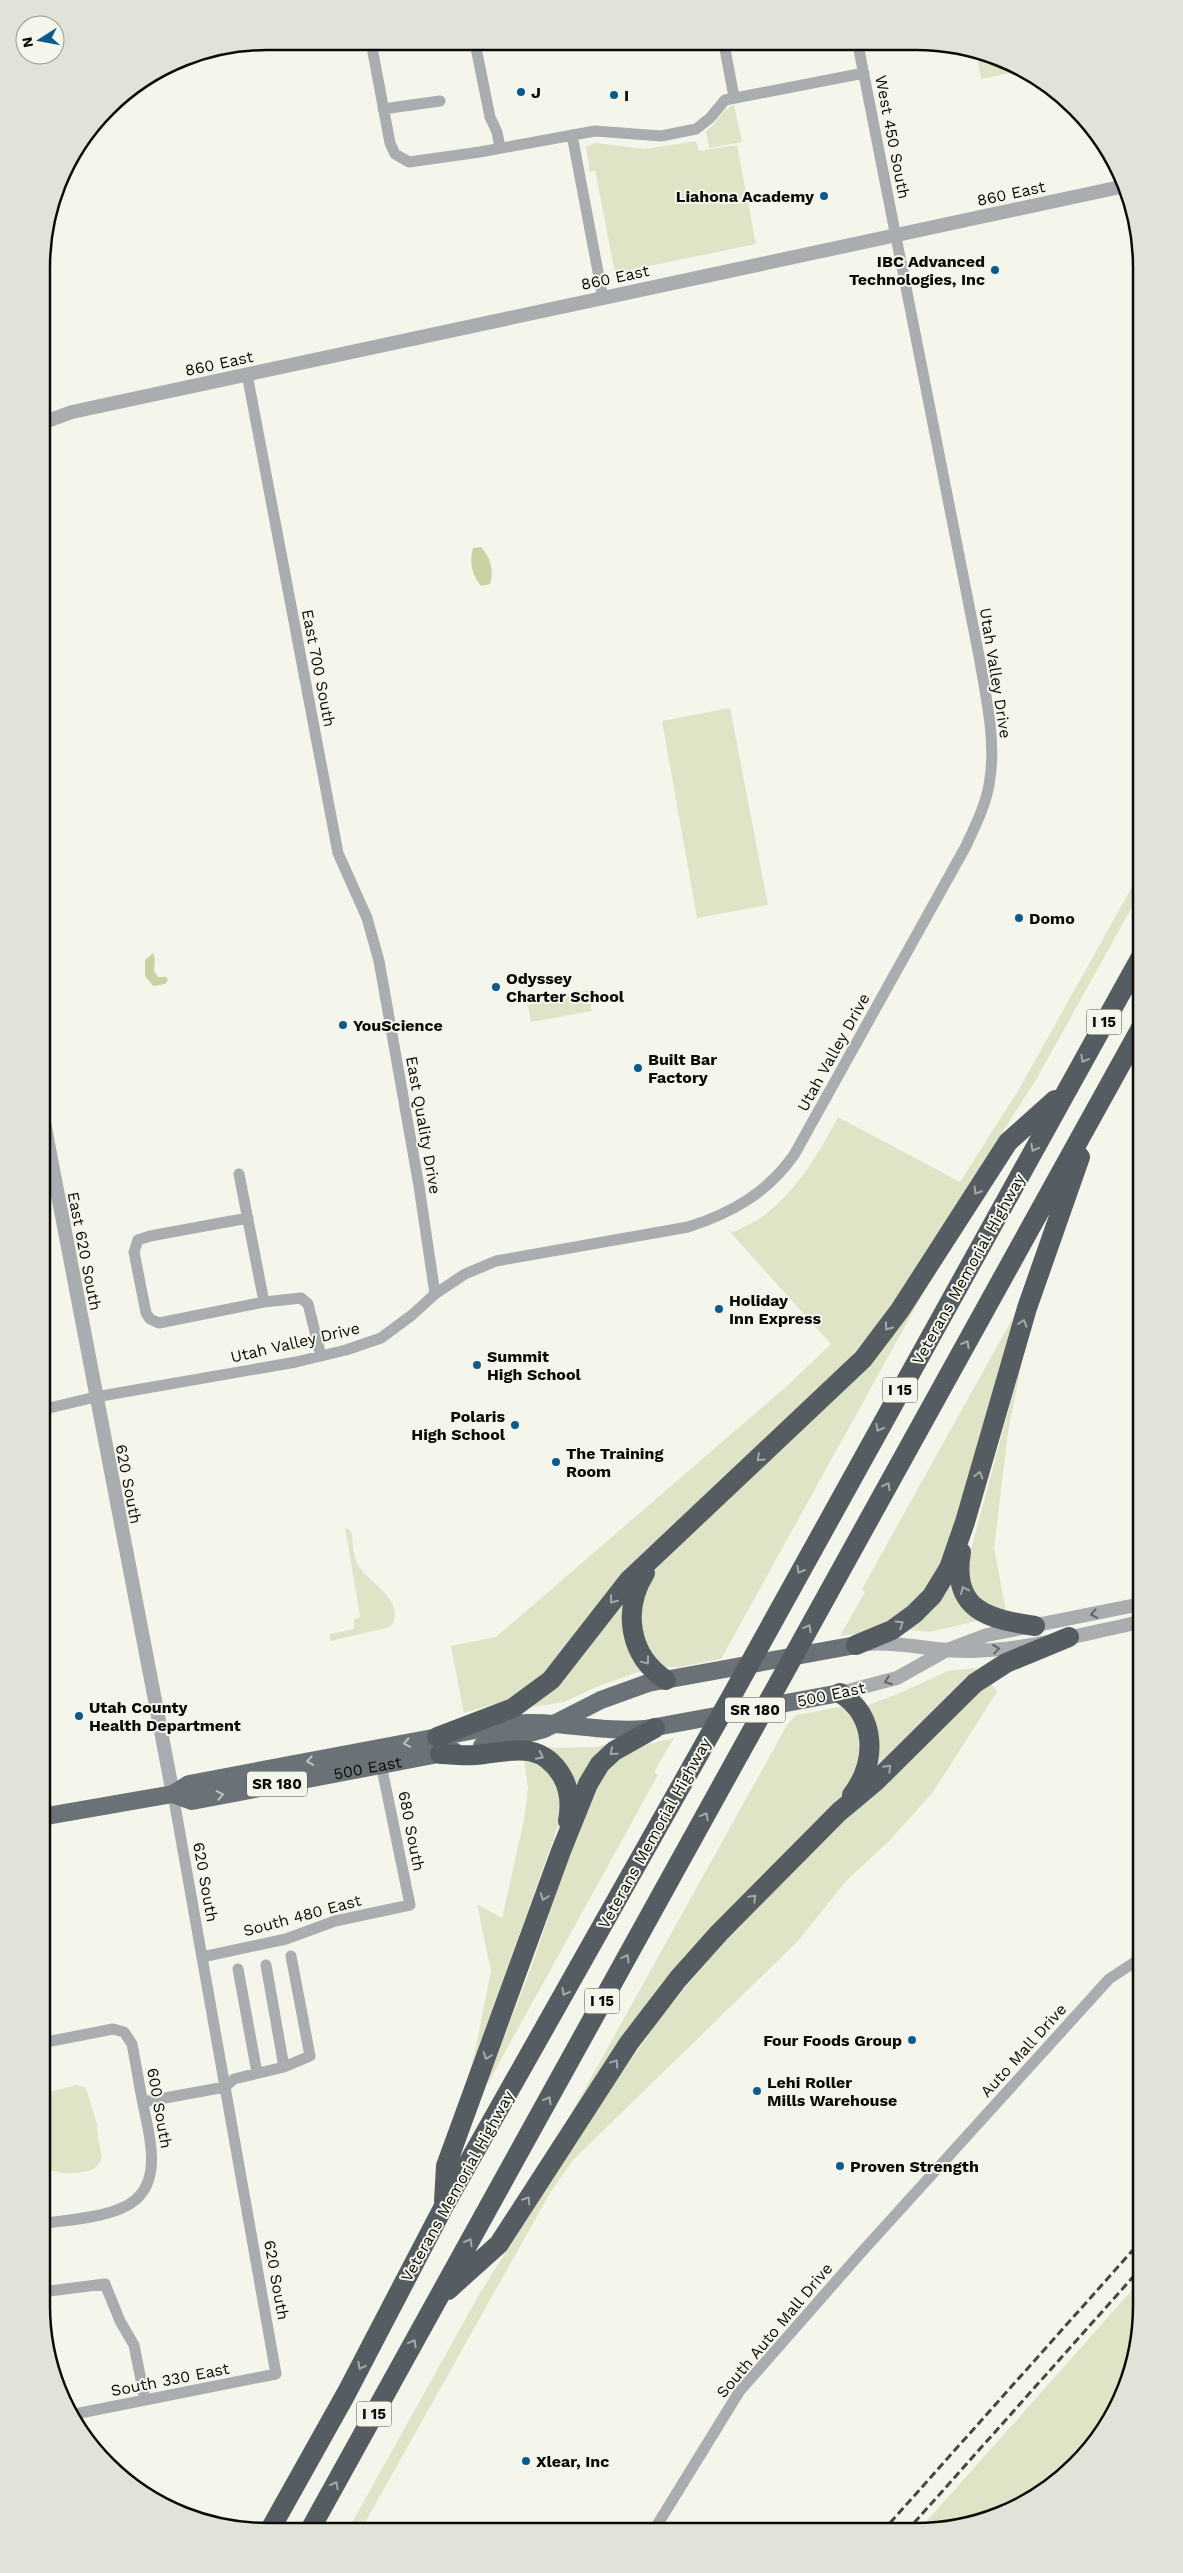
<svg xmlns="http://www.w3.org/2000/svg" width="1183" height="2573" font-family="'Work Sans',sans-serif">
	<style>
		.green { fill: #dee4c5 }
		.water { fill: #c9d2a3 }
		.lines { fill: none; stroke-linecap: round; stroke-linejoin: round }
		.minor { stroke: #a9adb0; stroke-width: 11 }
		.tertiary { stroke: #a9adb0; stroke-width: 14 }
		.primary { stroke: #6b7277; stroke-width: 18 }
		.motorway { stroke: #555d63; stroke-width: 20 }
		.rail { stroke: #464842; stroke-width: 3; stroke-dasharray: 8 4; stroke-linecap: butt }
		.oneway { stroke: #a4aaa7 }
		.oneway2 { stroke: #626564 }
		.oneway3 { stroke: #bdc1bd }
		.poi-dot { fill: #0b5a8d; stroke: #f4f6eb; stroke-width: 2 }
		.labels { text-anchor: middle; stroke-width: 4; stroke-linejoin: round; paint-order: stroke }
		.shield { fill: #f4f6eb; stroke: #51524c; stroke-width: 1 }
		.shield-label { font-size: 15px; font-weight: bold; fill: #0b0c08 }
		.poi-label { font-size: 16px; font-weight: bold; fill: #0b0c08; stroke: #f4f6eb; text-anchor: start }
		.street-label { font-size: 16px; fill: #0b0c08; stroke: #f4f6eb }
		.rim { fill: none; stroke: #0b0c08; stroke-width: 2.5 }
	</style>
	<rect width="100%" height="100%" fill="#f4f6eb"/>
	<path class="green" d="M976 51 1016 65 1024 70 981 79Z
		M734 105 742 142 709 148 706 131C718 124 720 110 734 105Z
		M696 141 699 151 737 145 756 244 615 273 595 170 590 172 586 147 596 143 645 149Z
		M730 708 768 905 697 918 662 721Z
		M1142 869V889L1036 1080 883 1318 848 1360 533 1685 504 1701 464 1713 451 1646 496 1637 788 1385 831 1344 731 1233C741 1228 751 1224 759 1219 795 1194 818 1155 838 1117L960 1182 1018 1091Z
		M588 990 592 1011 531 1022 528 1005Z
		M940 1263 721 1659 679 1667H663L639 1638 645 1581Z
		M1024 1298 948 1560 912 1612 857 1634 840 1636 865 1592 862 1589Z
		M1024 1352 1008 1432 994 1548 1006 1611 993 1607 989 1603 986 1606C974 1594 968 1581 967 1564Z
		M345 1527 351 1531C353 1541 353 1554 357 1563 366 1582 406 1599 392 1625L386 1628 330 1641V1634L354 1629V1620L360 1617Z
		M952 1577 979 1617 976 1621 930 1632 909 1630Z
		M629 1590 644 1670 596 1687 564 1702 533 1707 532 1705Z
		M974 1668 978 1670 872 1779 866 1706 900 1693 948 1671Z
		M991 1683 997 1692 933 1792 888 1842 846 1881 798 1941 573 2160 550 2193 362 2528H349L480 2293 611 2088 661 2017 727 1938 957 1710Z
		M839 1707 844 1708 863 1732 855 1785 575 2114 572 2112 787 1725 796 1715Z
		M674 1738 654 1772 658 1775 488 2083 486 2082 531 1968 590 1794 609 1763 640 1746Z
		M611 1743 578 1792 543 1748 597 1747Z
		M524 1760C549 1764 561 1788 563 1812L466 2084 474 2056 491 1971 477 1904 502 1918 524 1820 528 1788Z
		M77 2085 84 2087 87 2091 97 2124 98 2138 102 2157C100 2161 98 2167 93 2169 82 2174 55 2176 47 2167L41 2146V2094Z
		M1141 2280V2321L1125 2392 1095 2444 1041 2494 975 2524 917 2532Z"/>
	<path class="water" d="M481 547C491 558 494 570 490 584L481 586C472 574 469 563 473 548Z
		M153 953 155 959 154 971 158 977H166L168 980 165 984 153 986 145 976V960Z"/>
	<g class="lines">
		<path class="minor" d="M371 42 390 143 395 154 409 162 480 152 595 131 661 136 696 129 710 118 725 100 864 73
			M475 43 490 117 497 132 500 148
			M724 44 734 97
			M383 109 440 101
			M572 135 603 298
			M247 374 338 853 367 918 379 961 419 1186 435 1294
			M239 1174 264 1302
			M248 1218 150 1236 138 1240 134 1252 146 1313 150 1319 159 1323 264 1302 301 1298 308 1304 321 1356
			M41 1410 95 1397 296 1362 346 1350 381 1338 412 1315 435 1294 465 1274 496 1261 688 1227C732 1213 767 1193 794 1155L966 846C975 826 985 807 989 785 997 743 986 698 979 656L858 45
			M202 1957 286 1939 335 1921 410 1905 381 1764
			M266 1965 284 2067
			M238 1969 257 2073
			M143 2102 225 2087 234 2079 284 2067 310 2056 291 1956
			M41 2224C66 2220 102 2218 124 2207 165 2188 150 2139 143 2104 139 2084 136 2064 132 2044L124 2032 113 2029 41 2043
			M41 2292 105 2284 120 2321 134 2345 145 2400
			M70 2415 276 2374 173 1794
			M654 2530 739 2392 859 2255 1109 1979 1141 1958"/>
		<path class="tertiary" d="M42 423 72 412 1125 186
			M42 1112 173 1794
			M867 1644C902 1641 936 1652 971 1651 1028 1650 1086 1633 1141 1622
			M840 1693 897 1678 947 1650 987 1635 1141 1604"/>
		<g class="primary">
			<path d="M482 1746 544 1729 601 1700 648 1683 856 1645"/>
			<path id="s1" d="M173 1794 192 1801 454 1751"/>
			<path d="M41 1817 173 1794 189 1784 507 1724C556 1719 598 1733 645 1729L840 1693"/>
		</g>
		<path class="motorway" d="M961 1552C951 1610 988 1619 1035 1626
			M645 1573C622 1610 629 1656 666 1680
			M856 1645 892 1630 914 1614 932 1596 949 1568 965 1522 1027 1308 1080 1157
			M840 1693C877 1716 877 1762 852 1795
			M437 1737 513 1708 551 1680 629 1580 863 1359 900 1310 1008 1142 1055 1100
			M440 1754C452 1754 464 1756 475 1755 509 1752 540 1739 562 1776 570 1790 571 1805 568 1821
			M444 2201 446 2166 561 1851 588 1784 600 1764 614 1751 655 1728
			M448 2290 499 2244 629 2043 678 1979 719 1933 839 1812 876 1781 975 1683 1006 1663 1069 1637
			M271 2528 346 2394 444 2206 735 1690 1142 955
			M311 2528 1142 1026"/>
		<path class="rail" d="M882 2532 1141 2241
			M906 2532 1141 2268"/>
	</g>
	<defs><path id="oneway-chevron" d="M-2-3.5L2.5 0L-2 3.5" fill="none" stroke-width="1.6" stroke-linecap="round" stroke-linejoin="round" transform="scale(1.25)"/></defs>
	<g class="oneway">
		<use href="#oneway-chevron" transform="translate(1084 1059) rotate(119)"/>
		<use href="#oneway-chevron" transform="translate(1034 1148) rotate(119)"/>
		<use href="#oneway-chevron" transform="translate(977 1191) rotate(123)"/>
		<use href="#oneway-chevron" transform="translate(1023 1323) rotate(-72)"/>
		<use href="#oneway-chevron" transform="translate(888 1327) rotate(126)"/>
		<use href="#oneway-chevron" transform="translate(966 1344) rotate(-61)"/>
		<use href="#oneway-chevron" transform="translate(879 1428) rotate(119)"/>
		<use href="#oneway-chevron" transform="translate(760 1458) rotate(137)"/>
		<use href="#oneway-chevron" transform="translate(979 1475) rotate(-74)"/>
		<use href="#oneway-chevron" transform="translate(887 1486) rotate(-61)"/>
		<use href="#oneway-chevron" transform="translate(800 1570) rotate(119)"/>
		<use href="#oneway-chevron" transform="translate(964 1590) rotate(-115)"/>
		<use href="#oneway-chevron" transform="translate(613 1600) rotate(128)"/>
		<use href="#oneway-chevron" transform="translate(900 1624) rotate(-32)"/>
		<use href="#oneway-chevron" transform="translate(808 1628) rotate(-61)"/>
		<use href="#oneway-chevron" transform="translate(646 1661) rotate(53)"/>
		<use href="#oneway-chevron" transform="translate(613 1752) rotate(140)"/>
		<use href="#oneway-chevron" transform="translate(540 1756) rotate(27)"/>
		<use href="#oneway-chevron" transform="translate(888 1768) rotate(-45)"/>
		<use href="#oneway-chevron" transform="translate(705 1816) rotate(-61)"/>
		<use href="#oneway-chevron" transform="translate(544 1897) rotate(110)"/>
		<use href="#oneway-chevron" transform="translate(753 1898) rotate(-45)"/>
		<use href="#oneway-chevron" transform="translate(626 1958) rotate(-61)"/>
		<use href="#oneway-chevron" transform="translate(565 1992) rotate(119)"/>
		<use href="#oneway-chevron" transform="translate(487 2056) rotate(110)"/>
		<use href="#oneway-chevron" transform="translate(615 2063) rotate(-56)"/>
		<use href="#oneway-chevron" transform="translate(548 2100) rotate(-61)"/>
		<use href="#oneway-chevron" transform="translate(527 2200) rotate(-57)"/>
		<use href="#oneway-chevron" transform="translate(469 2242) rotate(-61)"/>
		<use href="#oneway-chevron" transform="translate(413 2343) rotate(-61)"/>
		<use href="#oneway-chevron" transform="translate(361 2366) rotate(118)"/>
		<use href="#oneway-chevron" transform="translate(335 2485) rotate(-61)"/>
	</g>
	<g class="oneway2">
		<use href="#oneway-chevron" transform="translate(1094 1614) rotate(169)"/>
		<use href="#oneway-chevron" transform="translate(996 1649) rotate(-7)"/>
		<use href="#oneway-chevron" transform="translate(888 1681) rotate(160)"/>
	</g>
	<g class="oneway3">
		<use href="#oneway-chevron" transform="translate(407 1743) rotate(169)"/>
		<use href="#oneway-chevron" transform="translate(310 1761) rotate(171)"/>
		<use href="#oneway-chevron" transform="translate(220 1795) rotate(-11)"/>
	</g>
	<g class="poi-dot">
		<circle cx="521" cy="92" r="5"/>
		<circle cx="614" cy="95" r="5"/>
		<circle cx="824" cy="196" r="5"/>
		<circle cx="995" cy="270" r="5"/>
		<circle cx="1019" cy="918" r="5"/>
		<circle cx="496" cy="987" r="5"/>
		<circle cx="343" cy="1025" r="5"/>
		<circle cx="638" cy="1068" r="5"/>
		<circle cx="719" cy="1309" r="5"/>
		<circle cx="477" cy="1365" r="5"/>
		<circle cx="515" cy="1425" r="5"/>
		<circle cx="556" cy="1462" r="5"/>
		<circle cx="79" cy="1716" r="5"/>
		<circle cx="912" cy="2040" r="5"/>
		<circle cx="757" cy="2091" r="5"/>
		<circle cx="840" cy="2166" r="5"/>
		<circle cx="526" cy="2461" r="5"/>
	</g>
	<g class="labels">
		<g class="shield">
			<rect x="1086.5" y="1009.5" width="35" height="25" rx="4"/>
			<rect x="882.5" y="1377.5" width="35" height="25" rx="4"/>
			<rect x="725" y="1697.5" width="60" height="25" rx="4"/>
			<rect x="247" y="1771.5" width="60" height="25" rx="4"/>
			<rect x="584.5" y="1988.5" width="35" height="25" rx="4"/>
			<rect x="356.5" y="2401.5" width="35" height="25" rx="4"/>
		</g>
		<g class="shield-label">
			<text x="1104" y="1027">I 15</text>
			<text x="900" y="1395">I 15</text>
			<text x="755" y="1715">SR 180</text>
			<text x="277" y="1789">SR 180</text>
			<text x="602" y="2006">I 15</text>
			<text x="374" y="2419">I 15</text>
		</g>
		<g class="poi-label">
			<text x="531" y="98">J</text>
			<text x="624" y="101">I</text>
			<text x="814" y="202" text-anchor="end">Liahona Academy</text>
			<text x="985" y="267" text-anchor="end">IBC Advanced<tspan x="985" dy="18">Technologies, Inc</tspan></text>
			<text x="1029" y="924">Domo</text>
			<text x="506" y="984">Odyssey<tspan x="506" dy="18">Charter School</tspan></text>
			<text x="353" y="1031">YouScience</text>
			<text x="648" y="1065">Built Bar<tspan x="648" dy="18">Factory</tspan></text>
			<text x="729" y="1306">Holiday<tspan x="729" dy="18">Inn Express</tspan></text>
			<text x="487" y="1362">Summit<tspan x="487" dy="18">High School</tspan></text>
			<text x="505" y="1422" text-anchor="end">Polaris<tspan x="505" dy="18">High School</tspan></text>
			<text x="566" y="1459">The Training<tspan x="566" dy="18">Room</tspan></text>
			<text x="89" y="1713">Utah County<tspan x="89" dy="18">Health Department</tspan></text>
			<text x="902" y="2046" text-anchor="end">Four Foods Group</text>
			<text x="767" y="2088">Lehi Roller<tspan x="767" dy="18">Mills Warehouse</tspan></text>
			<text x="850" y="2172">Proven Strength</text>
			<text x="536" y="2467">Xlear, Inc</text>
		</g>
		<g class="street-label">
			<text transform="translate(893 137) rotate(79)" y="6">West 450 South</text>
			<text transform="translate(1011 193) rotate(-12)" y="6">860 East</text>
			<text transform="translate(615 277) rotate(-12)" y="6">860 East</text>
			<text transform="translate(219 363) rotate(-12)" y="6">860 East</text>
			<text transform="translate(319 668) rotate(79)" y="6">East 700 South</text>
			<text transform="translate(996 673) rotate(81)" y="6">Utah Valley Drive</text>
			<text transform="translate(833 1052) rotate(-61)" y="6">Utah Valley Drive</text>
			<text transform="translate(424 1125) rotate(80)" y="6">East Quality Drive</text>
			<text transform="translate(85 1251) rotate(79)" y="6">East 620 South</text>
			<text transform="translate(968 1269) rotate(-61)" y="6">Veterans Memorial Highway</text>
			<text transform="translate(295 1342) rotate(-13)" y="6">Utah Valley Drive</text>
			<text transform="translate(129 1484) rotate(79)" y="6">620 South</text>
			<text transform="translate(831 1694) rotate(-12)" y="6">500 East</text>
			<text dy="6" stroke="none"><textPath href="#s1" startOffset="199">500 East</textPath></text>
			<text transform="translate(412 1831) rotate(79)" y="6">680 South</text>
			<text transform="translate(654 1833) rotate(-61)" y="6">Veterans Memorial Highway</text>
			<text transform="translate(206 1882) rotate(80)" y="6">620 South</text>
			<text transform="translate(302 1915) rotate(-15)" y="6">South 480 East</text>
			<text transform="translate(1023 2050) rotate(-48)" y="6">Auto Mall Drive</text>
			<text transform="translate(160 2108) rotate(80)" y="6">600 South</text>
			<text transform="translate(457 2186) rotate(-61)" y="6">Veterans Memorial Highway</text>
			<text transform="translate(277 2280) rotate(80)" y="6">620 South</text>
			<text transform="translate(774 2330) rotate(-50)" y="6">South Auto Mall Drive</text>
			<text transform="translate(170 2379) rotate(-11)" y="6">South 330 East</text>
		</g>
	</g>
	<path d="M0 0H1183V2573H0ZM267 50H916A217 217 0 0 1 1133 267V2306A217 217 0 0 1 916 2523H267A217 217 0 0 1 50 2306V267A217 217 0 0 1 267 50Z" fill="#e1e3d9" fill-rule="evenodd"/>
	<path class="rim" d="M267 50H916A217 217 0 0 1 1133 267V2306A217 217 0 0 1 916 2523H267A217 217 0 0 1 50 2306V267A217 217 0 0 1 267 50Z"/>
	<g transform="translate(40 40) rotate(259)"><circle r="24" fill="#f4f6eb" stroke="#979890"/>
	<path d="M0-4L9 19L0 12L-9 19Z" fill="#0b5a8d"/>
	<text y="-8" font-size="14" font-weight="bold" text-anchor="middle" fill="#0b0c08">N</text>
	</g>
</svg>
